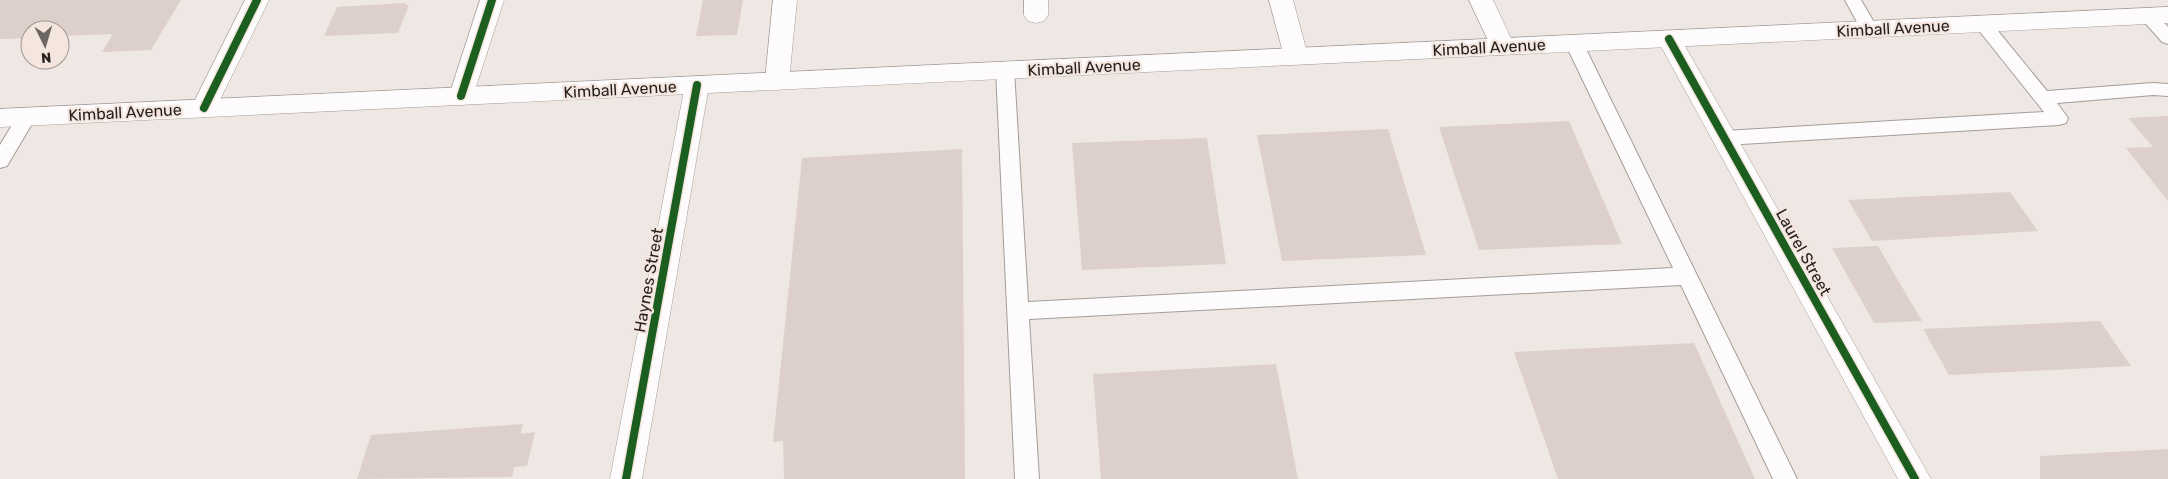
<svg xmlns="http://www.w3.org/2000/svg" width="2168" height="479" font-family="Rubik,sans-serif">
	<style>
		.building { fill: #ddcfca }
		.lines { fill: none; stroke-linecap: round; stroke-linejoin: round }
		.lane-casing { stroke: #a39d99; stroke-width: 2 }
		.street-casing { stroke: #a39d99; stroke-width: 1 }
		.secondary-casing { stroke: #a39d99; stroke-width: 1 }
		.lane { fill: #fdfbfb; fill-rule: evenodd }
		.street { fill: #fdfbfb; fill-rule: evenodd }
		.secondary { fill: #fdfbfb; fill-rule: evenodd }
		.cycleway-casing { stroke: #f4e6de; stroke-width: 11 }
		.cycleway { stroke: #1b5e20; stroke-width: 8 }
		.labels { text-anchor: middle; stroke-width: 4.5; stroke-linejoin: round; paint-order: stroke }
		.street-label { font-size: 16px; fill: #26211e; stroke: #f4e6de }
	</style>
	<rect width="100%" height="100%" fill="#efe7e3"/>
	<path class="building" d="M0 0H181L151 50 102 52 113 34 60 36V30H30V38L0 39Z
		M703 0H743L737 35 696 36Z
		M406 3 405 5H409L398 33 324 36 337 7Z
		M2168 116V201L2126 148 2153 147 2128 118Z
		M1569 121 1622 244 1479 250 1439 127Z
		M1388 129 1426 255 1282 261 1257 135Z
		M1207 138 1226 264 1082 270 1072 143Z
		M962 149 965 479H784L783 441 773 442 802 158Z
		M2010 192 2038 231 1872 241 1848 200Z
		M1878 246 1922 321 1874 323 1832 248Z
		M2100 321 2131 366 1949 375 1923 329Z
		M1694 343 1755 479H1558L1514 352Z
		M1276 364 1298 479H1101L1093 374Z
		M523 424 521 434 535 432 527 466 514 467 512 477 357 479 371 435Z
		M2168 449V479H2040V456Z"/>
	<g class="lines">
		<g class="lane-casing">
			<path id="lane" d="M1845 0H1861L1878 29 1875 33H1863Z
				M2148 10 2154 12 2168 27V44L2162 42 2139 16 2142 12Z
				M1983 18 1989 20 2047 91 2153 83 2168 84V96L2153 95 2057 103 2068 118 2066 123 2059 125 1724 145 1717 143 1715 138 1717 133 1724 131 2044 112 1977 28 1974 24 1977 20Z
				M1574 37 1580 39 1583 43 1797 479H1773L1681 285 1029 319 1039 479H1015L996 70 999 66 1005 64 1011 66 1014 70 1028 302 1673 268 1565 43 1568 39Z
				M27 110 34 112 36 117 7 166 0 168V145L20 112Z"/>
		</g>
		<g class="street-casing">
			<path id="street" d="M245 0H269L213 114 204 117 195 114 191 108Z
				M480 0H504L473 96 470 102 461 105 452 102 449 96Z
				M773 0H797L789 81 786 87 777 90 768 87 765 81Z
				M1024 0H1048V15L1044 21 1036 23 1028 21 1024 15Z
				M1269 0H1293L1308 56 1305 62 1296 64 1287 62 1284 56Z
				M1469 0H1493L1515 47 1512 53 1503 55 1494 53Z
				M1669 31 1677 33 1681 39 1931 479H1898L1657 39 1661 33Z
				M697 76 706 79 709 85 642 479H610L685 85 688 79Z"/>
		</g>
		<g class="secondary-casing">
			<path id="secondary" d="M2168 7V23L0 127V109Z"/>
		</g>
		<use href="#lane" class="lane"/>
		<use href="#street" class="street"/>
		<use href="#secondary" class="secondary"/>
		<g class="cycleway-casing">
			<path id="cycleway" d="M1669 39 1915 479
				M461 96 492 0
				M204 108 257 0
				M626 479 697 85"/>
		</g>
		<use href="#cycleway" class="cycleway"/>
	</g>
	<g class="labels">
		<g class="street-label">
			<text transform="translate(1893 28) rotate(-3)" y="6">Kimball Avenue</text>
			<text transform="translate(1489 47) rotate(-3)" y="6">Kimball Avenue</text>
			<text transform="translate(1084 67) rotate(-3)" y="6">Kimball Avenue</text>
			<text transform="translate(620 89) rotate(-3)" y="6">Kimball Avenue</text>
			<text transform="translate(125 112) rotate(-3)" y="6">Kimball Avenue</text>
			<text transform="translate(1804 252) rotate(61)" y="6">Laurel Street</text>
			<text transform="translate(648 280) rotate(-80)" y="6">Haynes Street</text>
		</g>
	</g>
	<g transform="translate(45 45) rotate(175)"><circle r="24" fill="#f4e6de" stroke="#a29791"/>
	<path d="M0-4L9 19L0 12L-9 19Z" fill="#6c6663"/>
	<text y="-8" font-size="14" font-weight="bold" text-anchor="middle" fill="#26211e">N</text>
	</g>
</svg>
